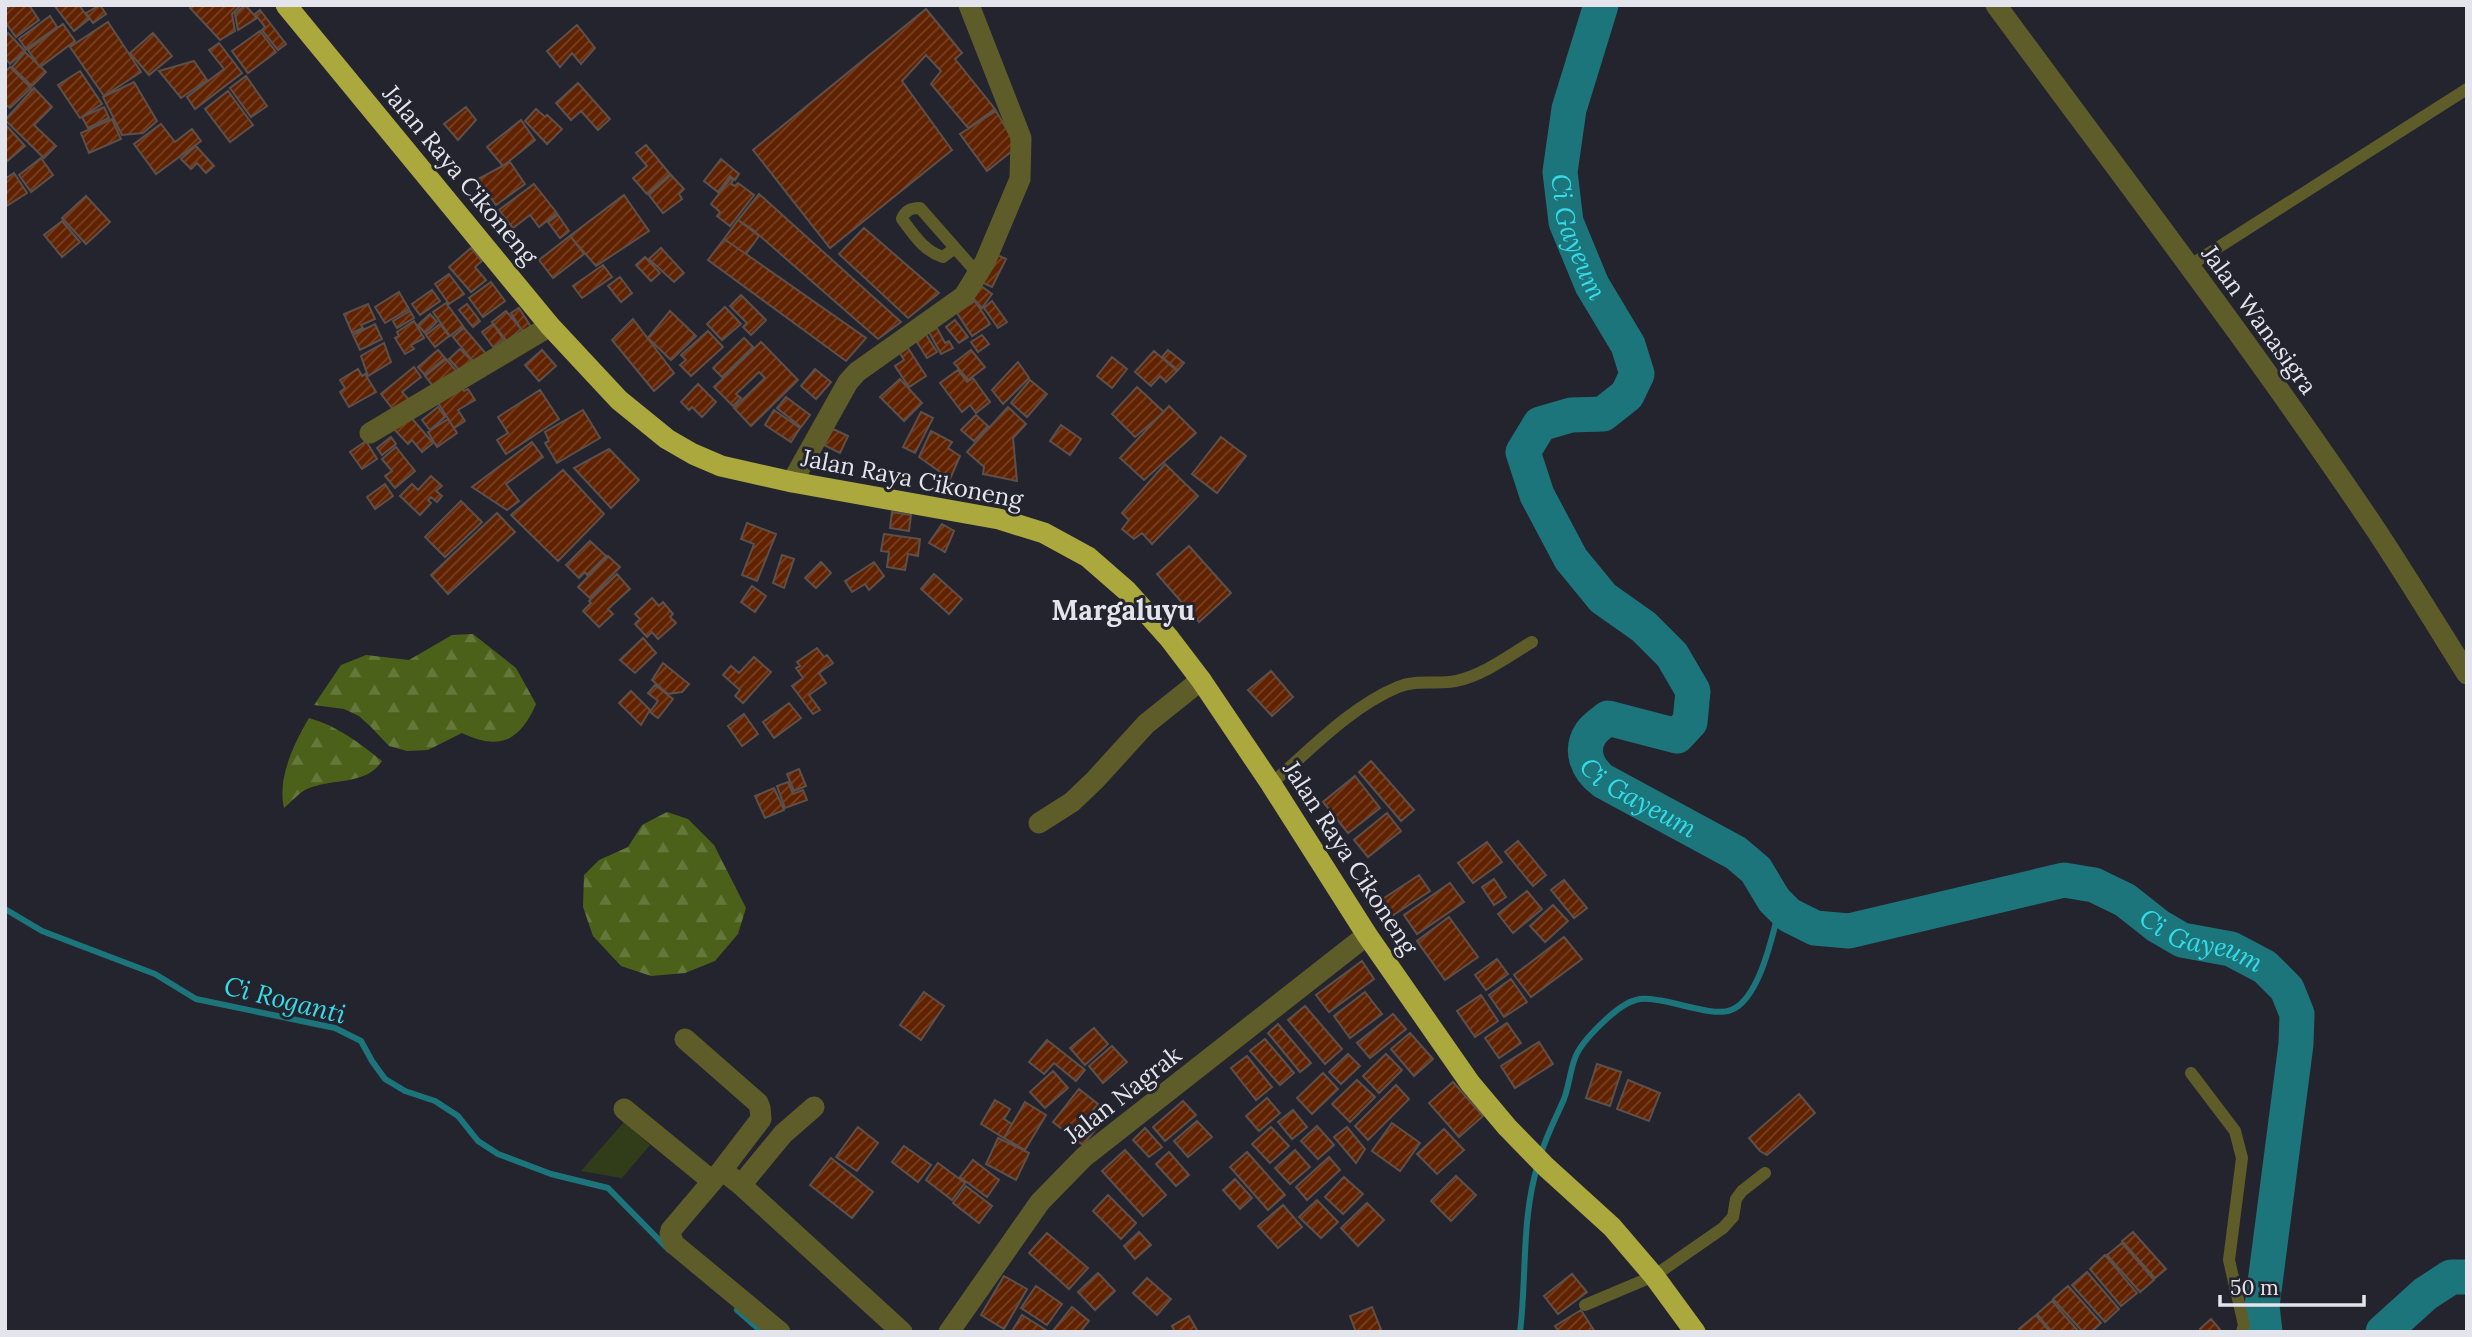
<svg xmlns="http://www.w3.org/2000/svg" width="2472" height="1337" font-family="Lora,serif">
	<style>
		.grass { fill: #313d18 }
		.forest { fill: url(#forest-firs) }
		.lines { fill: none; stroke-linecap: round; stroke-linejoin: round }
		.stream { stroke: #1d757c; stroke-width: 6 }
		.river { stroke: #1d757c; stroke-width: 35 }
		.building { fill: url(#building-hatch); stroke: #5d504a; stroke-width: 2 }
		.lane { stroke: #5e5d2a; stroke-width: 12 }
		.street { stroke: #5e5d2a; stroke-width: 21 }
		.highway { stroke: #aba83d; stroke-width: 21 }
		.labels { text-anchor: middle; stroke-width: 6; stroke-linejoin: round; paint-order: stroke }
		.street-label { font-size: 24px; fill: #e4e5ec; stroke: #24242f }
		.water-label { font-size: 26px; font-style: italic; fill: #35dce8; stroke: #24242f }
		.quarter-label { font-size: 28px; font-weight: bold; fill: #e4e5ec; stroke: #24242f }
	</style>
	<defs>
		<pattern id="forest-firs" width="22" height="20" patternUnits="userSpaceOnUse" patternTransform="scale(1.75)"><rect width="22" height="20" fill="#4b6119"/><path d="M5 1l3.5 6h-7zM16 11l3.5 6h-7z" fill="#65783b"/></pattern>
		<pattern id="building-hatch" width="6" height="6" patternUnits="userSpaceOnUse" patternTransform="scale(1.75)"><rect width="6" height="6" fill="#602200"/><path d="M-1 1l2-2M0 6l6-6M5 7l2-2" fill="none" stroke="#774225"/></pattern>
	</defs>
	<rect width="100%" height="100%" fill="#24242f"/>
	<path class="grass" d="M624 1122 650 1145 622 1178 581 1171Z"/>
	<path class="forest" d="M473 634 516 668 536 704C520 741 499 751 462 733L428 750 407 751 389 746 371 727 359 716 344 709 314 705 341 665 366 655 409 660 452 635Z
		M309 718C338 726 359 743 382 761 365 787 331 777 305 790 298 794 290 803 284 808 277 779 294 743 309 718Z
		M667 812 688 819 714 845 746 908 738 934 715 961 685 973 651 976 621 966 593 936 583 907 584 875 599 860 628 847 642 825Z"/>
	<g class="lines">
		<path class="stream" d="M5 909 42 931 155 974 196 999 335 1028 361 1041 372 1061 385 1079 405 1091 435 1101 458 1116 478 1141 498 1154 551 1174 608 1188 669 1250
			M1541 1154C1547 1134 1556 1118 1564 1099 1569 1086 1570 1071 1575 1058 1581 1041 1618 1004 1636 1000 1642 998 1651 999 1657 1000 1676 1002 1715 1017 1731 1010 1760 999 1773 933 1780 906
			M737 1310 762 1332
			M1520 1332C1527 1275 1521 1219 1538 1164"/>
		<g class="river">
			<path id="s1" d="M1601 5 1569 109 1560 172 1566 222 1592 285 1628 345 1637 374 1627 395 1603 414 1571 415 1540 424 1523 452 1537 495 1571 559 1603 598 1644 627 1672 655 1693 691 1690 722 1677 736 1608 718C1603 722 1595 727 1591 733 1579 751 1588 770 1603 781L1736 853 1756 870 1774 900 1789 915 1815 928 1849 931 2064 880 2094 885 2125 900 2158 926 2182 940 2231 949 2265 967 2287 989 2297 1014 2296 1044 2262 1306 2265 1332"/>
			<path d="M2383 1332 2425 1294 2451 1277H2467"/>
		</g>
	</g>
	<path class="building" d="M12 5H29L39 20 16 37 5 22V10Z
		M54 5H79L89 19 74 31Z
		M100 5 106 14 93 23 86 13Z
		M192 5H241L232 14 235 31 220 40 190 8Z
		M245 5 257 18 238 30 235 14Z
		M926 9 962 53 955 59 995 109 968 128 931 84 941 71 926 55 902 81 952 150 830 248 753 150Z
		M260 10 286 44 278 50 262 30 265 27 255 14Z
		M50 16 57 27 26 49 19 39Z
		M108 22 141 72 104 96 70 47Z
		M63 24 75 41 40 67 28 50Z
		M577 25 595 48 581 64 572 53 560 67 547 51Z
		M260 31 276 52 248 73 232 51Z
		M8 33 25 51 10 64 5 58V36Z
		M153 33 172 56 149 75 130 53Z
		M219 43 242 73 195 109 187 97 224 69 209 50Z
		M25 52 46 72 32 86 12 67Z
		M194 61 207 80 181 98 159 71Z
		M10 67 31 88 10 108 5 104V72Z
		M80 71 102 104 80 118 58 85Z
		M246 76 267 106 251 117 230 88Z
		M134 82 157 121 143 133 122 135 103 97Z
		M578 83 610 119 598 130 581 111 571 120 556 103Z
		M34 88 52 107 34 125 56 146 44 158 5 120Z
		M228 91 253 125 230 142 205 109Z
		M104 107 109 118 88 128 82 117Z
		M466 107 476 120 458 140 444 124Z
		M536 109 545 117 547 115 562 129 547 144 525 121Z
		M996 111 1017 147 987 171 960 134Z
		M112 119 121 139 89 153 81 133Z
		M521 120 535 140 503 166 487 147Z
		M5 124 25 146 5 163Z
		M161 124 175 142 192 129 201 141 156 174 134 144Z
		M646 145 670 174 647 194 633 178 647 166 636 153Z
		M196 146 214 166 206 173 197 163 191 169 181 159Z
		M41 158 53 175 31 192 19 175Z
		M721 159 739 174 735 180 730 176 718 192 704 181Z
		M510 162 525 184 496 205 478 179Z
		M14 173 27 193 5 207V179Z
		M671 175 684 189 679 194 682 199 663 213 649 195Z
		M731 178 733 180 731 184 735 186 738 183 754 195 730 226 717 216 720 212 711 204Z
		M534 184 557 213 539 227 530 215 513 228 499 210Z
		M759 194 901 322 878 339 752 229 738 220Z
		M624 195 649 231 596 266 570 236Z
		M86 196 110 222 86 244 62 218Z
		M558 215 569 231 560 238 548 222Z
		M738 220 759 236 746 254 724 239Z
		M62 221 80 242 62 257 44 235Z
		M864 228 939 293 908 318 839 254Z
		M570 236 584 254 553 278 539 260Z
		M724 239 746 254 866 338 846 361 708 260Z
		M471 248 482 261 475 267 486 280 471 292 449 267Z
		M661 248 684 273 674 282 649 259Z
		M993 253 1006 259 992 287 979 281Z
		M645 257 660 273 651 281 636 265Z
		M603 265 612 277 582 298 573 286Z
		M449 274 464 294 449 304 435 284Z
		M620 277 632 293 621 302 608 286Z
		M491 282 505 301 483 317 469 298Z
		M977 283 992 294 982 308 974 299 971 303 965 299Z
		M432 290 440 301 420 315 412 304Z
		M399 292 409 309 385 323 375 307Z
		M741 295 766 320 751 335 743 327 747 323 730 306Z
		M975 301 990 324 972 336 957 313Z
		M992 301 1007 322 998 328 984 308Z
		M446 303 463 326 450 336 433 312Z
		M368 304 375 319 361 325 363 328 352 333 344 314Z
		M467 304 480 321 473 327 459 310Z
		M725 307 741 324 722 340 707 324Z
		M519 308 531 327 523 332 511 313Z
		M410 311 414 318 397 328 393 321Z
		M506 311 521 329 507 341 492 322Z
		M670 311 696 336 671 360 648 338Z
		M430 314 437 322 425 333 418 325Z
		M633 319 674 373 654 391 612 340Z
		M955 320 968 337 959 343 946 327Z
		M414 321 424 338 411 345 414 349 405 354 395 338 399 336 397 332Z
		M375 324 382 339 360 350 353 335Z
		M440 324 449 336 435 347 426 335Z
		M493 324 504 340 493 347 482 332Z
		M464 328 488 356 476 365 453 337Z
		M937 328 945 343 949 341 953 348 941 354 929 332Z
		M708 331 723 347 691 376 680 365 686 360 681 355Z
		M925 333 937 352 927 358 915 339Z
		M982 335 989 344 978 352 971 342Z
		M744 338 753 347 722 377 713 368Z
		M761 342 798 380 751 426 734 408 765 378 759 372 736 394 741 398 733 406 714 387Z
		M384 343 391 362 368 376 361 356Z
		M908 348 926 376 909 387 895 366 904 360 900 353Z
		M460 349 473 362 461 372 449 359Z
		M438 350 445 358 425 375 418 367Z
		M542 350 556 366 539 381 525 365Z
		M971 350 985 367 968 380 954 363Z
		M1168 350 1184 363 1178 370 1162 357Z
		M1154 351 1177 371 1166 382 1160 376 1151 386 1135 372Z
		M1112 357 1127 369 1112 388 1097 376Z
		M446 359 458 373 437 391 425 376Z
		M1018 362 1029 378 1003 404 992 390Z
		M414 367 421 377 402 392 410 401 396 413 381 394Z
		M358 369 362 376 365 374 376 392 349 407 340 392 345 388 340 380Z
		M815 369 831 382 816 399 801 386Z
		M958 370 967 382 973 378 990 402 976 413 970 405 962 412 940 383Z
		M900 379 922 403 904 421 880 397Z
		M1030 380 1047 394 1027 417 1011 403Z
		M459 383 464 391 468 389 475 400 458 410 465 421 454 428 435 398Z
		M698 384 716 402 702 417 692 407 689 410 681 402Z
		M1137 387 1164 412 1135 437 1112 414Z
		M540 390 559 419 506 454 497 440 508 433 498 417Z
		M786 397 810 415 801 427 777 408Z
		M1169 406 1196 433 1144 480 1120 458Z
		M438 407 445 417 430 430 422 420Z
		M1008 407 1026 424 1013 438 1017 481 983 474 984 467 967 452Z
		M583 410 600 438 557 463 545 443 549 441 545 432Z
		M774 410 800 428 791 442 765 425Z
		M921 412 933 418 915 453 903 447Z
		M408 414 433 443 422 452 412 440 408 444 393 428Z
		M976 415 988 426 974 441 961 430Z
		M448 419 457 433 437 447 428 432Z
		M1061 425 1081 439 1070 455 1050 441Z
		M833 429 848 436 840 453 824 445Z
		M931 431 952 442 948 448 960 456 950 479 919 457Z
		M391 437 396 444 382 455 377 448Z
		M1221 437 1246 456 1217 493 1192 474Z
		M366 441 377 459 362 469 350 452Z
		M532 442 543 457 506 484 519 501 507 510 472 487Z
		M396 447 415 471 395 488 385 476 392 471 382 459Z
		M609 449 639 480 611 508 574 468Z
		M1165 464 1198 496 1152 544 1142 533 1134 539 1122 529 1129 520 1122 513Z
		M563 470 604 514 558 561 511 515Z
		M431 476 442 486 436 491 442 496 437 502 431 497 428 500 431 503 420 515 400 496 412 484 418 490Z
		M385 484 393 496 375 509 367 497Z
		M461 501 482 522 445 557 425 537Z
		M892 512 911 515 909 531 890 528Z
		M497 513 515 532 448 594 431 575Z
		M747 523 776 534 757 581 742 575 754 544 741 539Z
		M942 524 954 531 945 552 929 543Z
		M884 534 920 539 918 556 908 554 905 570 887 567 889 552 881 551Z
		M590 541 606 556 587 575 585 572 579 578 566 565Z
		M1189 546 1231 593 1199 622 1157 574Z
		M782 555 794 559 784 588 773 583Z
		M608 556 620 567 590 598 578 587Z
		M821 562 831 573 816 588 805 578Z
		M874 562 884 576 869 590 865 584 852 592 845 581Z
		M617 574 630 589 608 609 613 614 599 627 583 611 591 603 589 601Z
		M934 574 962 599 949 614 921 589Z
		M752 586 766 596 755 612 741 602Z
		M652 598 659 606 663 602 673 614 670 617 676 623 658 639 652 632 647 637 635 624 640 619 635 614Z
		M643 638 656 653 635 673 620 660Z
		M817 648 824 657 827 655 833 663 819 673 826 683 809 695 820 710 813 714 792 686 803 678 796 668 800 666 797 662Z
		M754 657 771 672 743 703 735 696 740 690 723 675 731 666 739 673Z
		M663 663 689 684 682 692 668 694 652 680Z
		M1271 671 1293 697 1272 716 1248 690Z
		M655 685 673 699 658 718 650 712 658 701 648 693Z
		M631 691 650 710 641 725 619 703Z
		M789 703 801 718 774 738 763 722Z
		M744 714 758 734 742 746 728 726Z
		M1371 761 1414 810 1401 821 1359 772Z
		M799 769 806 786 794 791 787 774Z
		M1355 776 1380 808 1348 833 1323 802Z
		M788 782 793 794 803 790 807 800 785 808 777 786Z
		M774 788 784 810 765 818 755 796Z
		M1387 813 1401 831 1368 857 1354 840Z
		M1518 841 1546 875 1533 886 1505 852Z
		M1487 842 1502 862 1473 883 1458 863Z
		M1419 875 1430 891 1389 918 1378 902Z
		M1494 879 1506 897 1494 905 1482 887Z
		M1564 880 1587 908 1574 918 1551 890Z
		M1450 883 1464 902 1417 934 1404 915Z
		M1527 891 1542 909 1513 933 1498 914Z
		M1553 905 1568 921 1545 942 1530 926Z
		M1449 917 1478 957 1445 980 1417 941Z
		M1564 937 1582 959 1531 997 1514 975Z
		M1497 959 1508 974 1486 990 1475 975Z
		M1362 961 1374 979 1329 1012 1316 995Z
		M1511 979 1527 1002 1504 1017 1489 995Z
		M924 992 944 1006 921 1040 900 1025Z
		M1365 992 1382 1014 1350 1038 1334 1016Z
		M1481 995 1498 1021 1475 1037 1457 1011Z
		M1305 1006 1342 1049 1325 1064 1288 1020Z
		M1393 1014 1406 1029 1370 1058 1357 1043Z
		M1507 1023 1521 1043 1499 1058 1485 1038Z
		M1278 1024 1311 1063 1300 1072 1268 1033Z
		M1094 1028 1108 1044 1085 1065 1070 1048Z
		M1410 1033 1433 1059 1414 1076 1391 1049Z
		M1265 1039 1294 1073 1280 1085 1250 1051Z
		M1047 1040 1085 1070 1076 1081 1054 1063 1044 1074 1029 1062Z
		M1539 1042 1553 1064 1515 1088 1501 1066Z
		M1112 1046 1127 1062 1103 1083 1089 1066Z
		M1348 1054 1360 1066 1341 1084 1329 1072Z
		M1386 1054 1402 1070 1379 1093 1363 1076Z
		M1247 1056 1272 1087 1256 1100 1231 1068Z
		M1597 1064 1621 1072 1610 1106 1586 1098Z
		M1053 1071 1068 1088 1045 1108 1030 1092Z
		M1323 1073 1338 1089 1312 1114 1297 1098Z
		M1357 1080 1375 1097 1350 1122 1332 1104Z
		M1628 1080 1660 1093 1649 1121 1617 1109Z
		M1453 1082 1483 1116 1459 1137 1429 1103Z
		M1396 1085 1409 1099 1368 1140 1355 1126Z
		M1079 1089 1098 1104 1089 1115 1100 1124 1083 1145 1053 1122Z
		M1799 1094 1815 1113 1767 1155 1760 1151 1749 1138Z
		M1267 1098 1280 1113 1259 1131 1246 1116Z
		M995 1100 1010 1109 1004 1119 1012 1124 1004 1138 981 1124Z
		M1183 1101 1196 1115 1165 1141 1153 1127Z
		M1025 1102 1046 1115 1025 1150 1004 1138Z
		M1293 1110 1307 1127 1292 1139 1278 1122Z
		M1197 1121 1212 1137 1188 1157 1174 1141Z
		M1392 1123 1420 1143 1400 1171 1372 1151Z
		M1317 1126 1334 1145 1318 1159 1301 1141Z
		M858 1127 878 1143 857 1171 836 1157Z
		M1271 1127 1289 1146 1270 1163 1252 1144Z
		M1347 1127 1365 1149 1356 1163 1334 1137Z
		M1145 1128 1162 1147 1149 1157 1133 1140Z
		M1444 1129 1464 1150 1437 1174 1417 1154Z
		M998 1138 1029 1153 1016 1180 986 1164Z
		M904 1146 931 1165 918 1182 892 1162Z
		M1125 1150 1166 1195 1143 1216 1102 1171Z
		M1295 1150 1310 1167 1290 1184 1275 1168Z
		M1169 1152 1189 1175 1176 1186 1156 1164Z
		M1247 1152 1285 1195 1268 1210 1230 1167Z
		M1329 1157 1340 1170 1307 1200 1296 1187Z
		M831 1158 873 1192 852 1218 810 1185Z
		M973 1160 999 1180 987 1197 960 1177Z
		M938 1163 965 1183 952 1200 926 1180Z
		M1456 1176 1476 1195 1451 1221 1431 1201Z
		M1344 1177 1363 1194 1343 1214 1325 1197Z
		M1235 1179 1252 1198 1240 1209 1223 1190Z
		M966 1186 992 1206 979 1223 953 1203Z
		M1108 1195 1136 1223 1121 1239 1093 1211Z
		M1317 1200 1338 1222 1321 1238 1299 1217Z
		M1367 1203 1384 1220 1358 1246 1341 1228Z
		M1283 1205 1302 1227 1278 1248 1258 1226Z
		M1139 1232 1151 1245 1135 1259 1124 1246Z
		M2133 1232 2166 1269 2155 1278 2122 1241Z
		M1047 1233 1088 1268 1069 1289 1029 1253Z
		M2122 1243 2154 1280 2140 1292 2107 1255Z
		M2105 1255 2137 1293 2121 1306 2090 1269Z
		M2087 1272 2119 1309 2105 1322 2072 1285Z
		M1098 1273 1115 1291 1095 1310 1078 1292Z
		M1572 1274 1587 1292 1558 1314 1544 1296Z
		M1004 1276 1027 1289 1004 1329 981 1315Z
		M1147 1278 1171 1299 1157 1315 1133 1293Z
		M1036 1286 1062 1304 1047 1325 1021 1308Z
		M2068 1286 2101 1323 2091 1332H2083L2053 1299Z
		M2052 1301 2079 1332H2052L2037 1314Z
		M1072 1307 1089 1321 1080 1332H1052Z
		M1372 1307 1382 1332H1356L1350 1316Z
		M1581 1310 1595 1332H1559L1555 1326Z
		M1022 1315 1046 1330 1045 1332 1012 1331Z
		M2036 1315 2050 1332H2021L2019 1329Z
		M1189 1316 1198 1332H1175L1172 1326Z
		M2211 1319 2222 1332H2202L2200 1329Z"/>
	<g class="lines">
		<path class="lane" d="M955 248 943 257C924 251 914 235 902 219 905 210 911 208 920 208L978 274
			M2189 266 2467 89
			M1271 784C1310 750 1350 707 1398 687 1417 679 1437 685 1456 681 1484 675 1508 656 1532 642
			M2191 1073 2235 1131 2242 1158 2229 1260 2244 1325 2242 1332
			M1585 1305 1654 1276 1723 1228 1733 1217 1736 1199 1742 1191 1765 1173"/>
		<path class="street" d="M1996 5C2124 179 2256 351 2376 530 2407 577 2437 626 2467 674
			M370 433 550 326
			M792 482 848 382 857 372 964 296 985 262 1020 179 1021 138 969 5
			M1039 823 1072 802 1095 780 1146 724 1201 680
			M685 1039 758 1103 760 1108 761 1119 722 1170 671 1230 670 1234 674 1244 780 1332
			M624 1109 712 1181
			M722 1170 741 1185 902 1332
			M741 1185 783 1134 814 1107
			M949 1332 1040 1202 1084 1157 1367 935"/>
		<path class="highway" d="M286 5 550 326 619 400 667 439 693 454 721 466 792 482 999 519 1044 533 1088 557 1127 591 1169 638 1201 680 1271 784 1367 935 1470 1083 1507 1127 1546 1167 1612 1227 1654 1276 1695 1332"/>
	</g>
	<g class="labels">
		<g class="street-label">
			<text transform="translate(460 175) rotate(50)" y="8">Jalan Raya Cikoneng</text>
			<text transform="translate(2259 320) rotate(54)" y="8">Jalan Wanasigra</text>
			<text transform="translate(912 479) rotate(11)" y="8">Jalan Raya Cikoneng</text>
			<text transform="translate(1350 858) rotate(57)" y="8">Jalan Raya Cikoneng</text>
			<text transform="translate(1123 1095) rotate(-38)" y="8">Jalan Nagrak</text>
		</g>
		<g class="water-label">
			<text dy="9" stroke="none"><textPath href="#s1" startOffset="240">Ci Gayeum</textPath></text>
			<text dy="9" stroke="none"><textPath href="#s1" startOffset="1080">Ci Gayeum</textPath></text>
			<text dy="9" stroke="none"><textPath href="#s1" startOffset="1712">Ci Gayeum</textPath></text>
			<text transform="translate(285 1000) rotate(14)" y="9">Ci Roganti</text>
		</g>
		<g class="quarter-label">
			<text x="1123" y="620">Margaluyu</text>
		</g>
	</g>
	<rect width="2472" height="1337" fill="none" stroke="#e4e5ec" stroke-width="14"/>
	<path d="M2220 1295v10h144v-10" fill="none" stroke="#e4e5ec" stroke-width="3.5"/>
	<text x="2230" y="1295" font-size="21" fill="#e4e5ec" stroke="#24242f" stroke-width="5" paint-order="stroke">50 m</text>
</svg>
